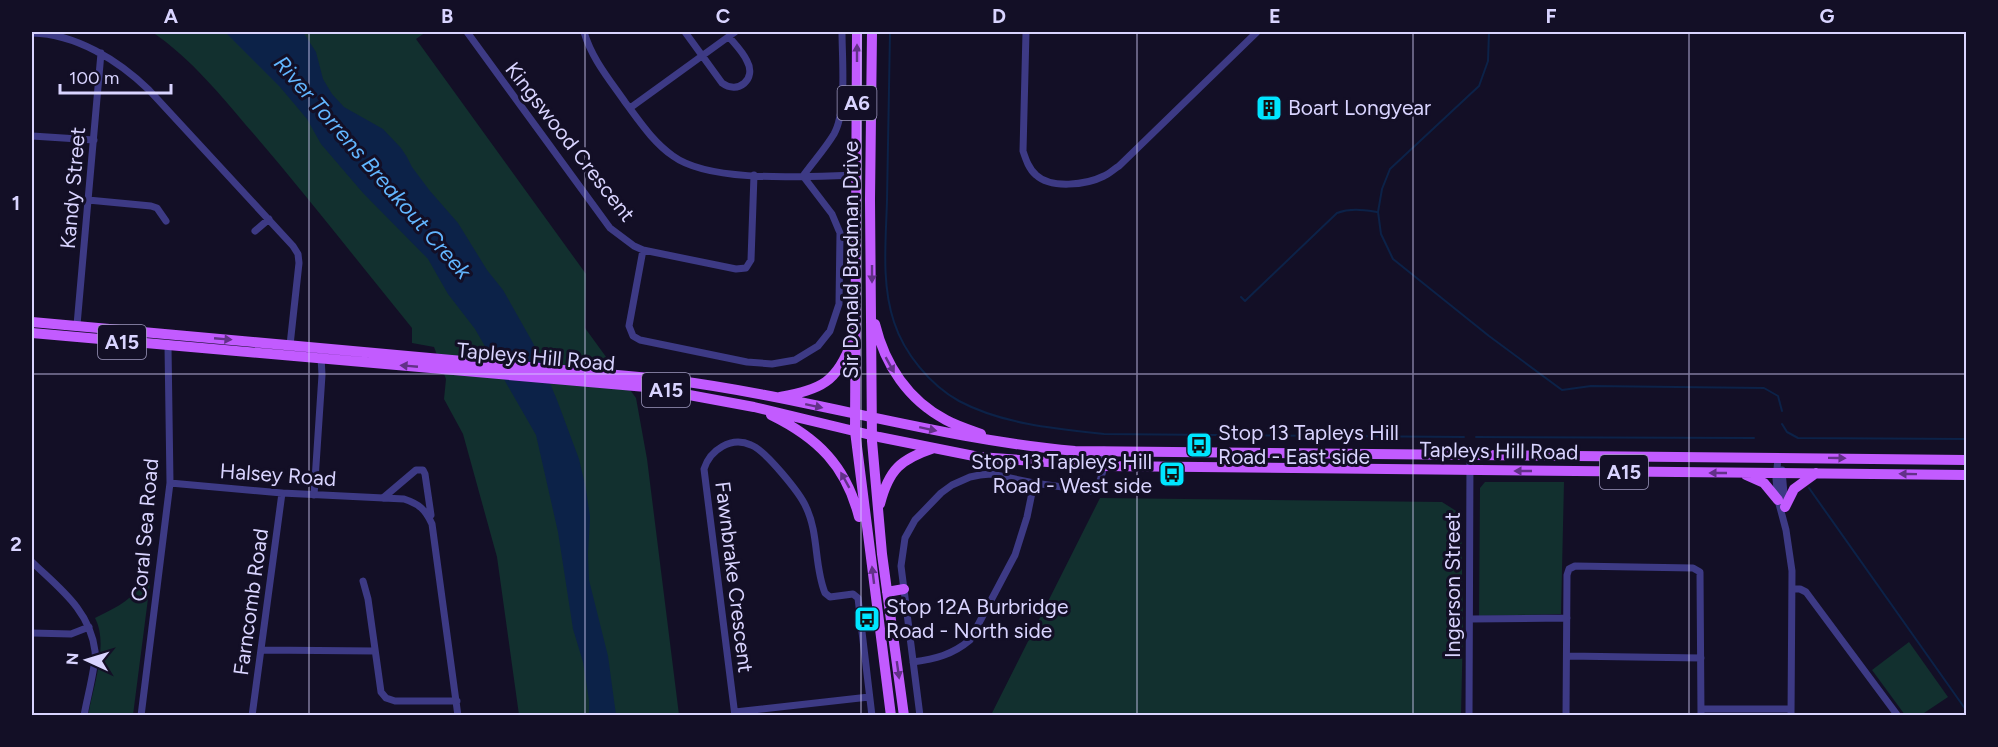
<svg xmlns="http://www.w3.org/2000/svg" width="1998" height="747" font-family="Figtree,sans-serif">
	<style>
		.green { fill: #12302f }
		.water { fill: #0c2248 }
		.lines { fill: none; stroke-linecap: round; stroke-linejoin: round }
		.stream { stroke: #0c2248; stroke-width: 2 }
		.street { stroke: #3d3a85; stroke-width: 7 }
		.primary { stroke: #c25bff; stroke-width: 10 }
		.oneway { fill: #623188 }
		.grid { fill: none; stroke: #d9d4ff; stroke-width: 1.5; stroke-opacity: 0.55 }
		.labels { text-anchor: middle; stroke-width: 6; stroke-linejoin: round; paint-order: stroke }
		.shield { fill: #130f26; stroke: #9e99be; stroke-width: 1.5 }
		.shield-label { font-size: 20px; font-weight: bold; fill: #d9d4ff }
		.poi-label { font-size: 21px; fill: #d9d4ff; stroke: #130f26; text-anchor: start }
		.street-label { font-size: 21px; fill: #d9d4ff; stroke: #130f26 }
		.water-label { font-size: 22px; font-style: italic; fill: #62b6ff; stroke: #130f26 }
		.neatline { fill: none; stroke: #d9d4ff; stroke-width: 2 }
		.grid-label { font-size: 20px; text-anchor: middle; font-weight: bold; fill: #d9d4ff }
	</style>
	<rect width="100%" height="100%" fill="#130f26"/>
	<path class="green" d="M152 32H426L416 39 586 274 585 328 636 398 647 459 679 715H519L497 557 463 434 444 399 446 379 434 347 412 343V328C359 263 307 196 252 132 222 97 191 58 152 32Z
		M1485 482H1564L1561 614 1479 616 1480 488Z
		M1100 498 1442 502 1461 514 1463 627 1461 715H991Z
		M142 582 150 583 133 715 88 716C93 686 109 645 95 618 114 608 131 602 142 582Z
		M1909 642 1948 697 1921 715H1905L1872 670Z"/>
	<path class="water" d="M225 32H303L316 52 323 79 332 94 344 107 383 129 401 148 407 157 412 167 430 191 458 223 487 270 503 290 533 343 557 400 579 459 586 489 590 517 588 554 589 580 608 656 616 715H589V700L583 662 573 629 558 532 536 435 475 329 448 294 428 259 363 193 321 144 307 119 280 87Z"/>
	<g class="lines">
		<path class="stream" d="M890 32C889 88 888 144 887 200 886 240 881 283 894 322 904 353 930 385 959 401 1002 424 1056 429 1104 434L1464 437
			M1489 32 1488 61 1479 86 1390 169 1382 189 1378 212 1381 234 1393 259 1489 336 1562 390 1591 386 1764 388 1778 396 1782 411
			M1241 297 1245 301 1337 213C1351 208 1363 210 1377 212
			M1782 424 1787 432 1798 438 1966 439
			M1476 437 1754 438
			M1809 488 1966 710"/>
		<path class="street" d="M467 32 610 228 634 246 643 250 736 269 746 268 751 260 754 175
			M584 32C592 59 609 79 625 102 640 122 653 142 673 156 711 184 810 176 857 175
			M685 32 722 83C738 95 757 79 747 61 743 52 735 44 729 37
			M1026 32 1023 151C1026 160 1029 169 1036 175 1051 189 1086 185 1104 176 1109 174 1114 169 1119 166L1257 32
			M32 33C76 34 118 60 149 90L293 246 298 254 299 263 290 345
			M630 108 735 32
			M32 136 94 140
			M803 176C813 162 825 149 834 134 847 111 842 59 842 32
			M88 200 151 206 157 208 166 221
			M255 231 269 219
			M643 250 629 326 633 336 640 340 747 362 772 364 795 360 818 346 830 331 839 304 840 233 832 214 803 176
			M77 325 101 53
			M1778 458 1776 479 1778 500 1786 530 1792 571 1791 716
			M1782 470 1785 506
			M170 483 282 493 404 499C419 504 425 509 432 524L458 716
			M314 495 322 375 321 357
			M383 498 416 470H423L425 474 431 515
			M32 562C59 588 90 610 95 651 97 662 86 702 84 716
			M363 581 368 599 381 692 386 698 395 701H457
			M1792 589H1800L1806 592 1898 716
			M1470 619 1567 618
			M32 633 71 634 89 627
			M261 650 375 651
			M1567 656 1701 658
			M913 662C935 659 952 655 970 640L1015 555 1027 517 1034 483
			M1701 709H1791
			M735 712 869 697
			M141 716 170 483 168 346
			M252 716 282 493
			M735 716 704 469C710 450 731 436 751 445 765 450 800 493 806 507 819 534 814 566 825 593L830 597 853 594 858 598 872 716
			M920 716 901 566 905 538 915 520 941 493 952 485 970 477 980 475 991 474 1034 483 1091 491C1104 484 1104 463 1104 450
			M1469 716 1470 455
			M1566 716 1567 575 1569 569 1575 566 1693 568 1700 572 1701 716"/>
		<path class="primary" d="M857 32 855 431 891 716
			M872 32 870 199 872 441 882 554 904 716
			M32 322 672 380C807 397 938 439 1075 451L1966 460
			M875 324C885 365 908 400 946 420 957 426 970 430 981 434
			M32 333 646 387 754 407 879 437 979 457 1103 466 1966 475
			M780 397C821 389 837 383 852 341
			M771 415C818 438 846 466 859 517
			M1746 475 1764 483 1778 500
			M880 504C889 469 901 459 934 448
			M1785 507 1794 489 1816 473
			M887 592 904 589"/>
	</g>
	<defs><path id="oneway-solid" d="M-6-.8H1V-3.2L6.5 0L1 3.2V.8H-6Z" transform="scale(1.5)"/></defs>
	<g class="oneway">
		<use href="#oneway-solid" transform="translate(857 53) rotate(-90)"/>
		<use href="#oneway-solid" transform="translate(872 274) rotate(90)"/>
		<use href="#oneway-solid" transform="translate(223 339) rotate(5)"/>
		<use href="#oneway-solid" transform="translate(890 365) rotate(61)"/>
		<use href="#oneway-solid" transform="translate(409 366) rotate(-175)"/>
		<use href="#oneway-solid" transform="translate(814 406) rotate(12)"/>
		<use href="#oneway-solid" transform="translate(928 429) rotate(12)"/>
		<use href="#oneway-solid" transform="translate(1837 458) rotate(1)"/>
		<use href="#oneway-solid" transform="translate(1523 471) rotate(-180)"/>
		<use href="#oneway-solid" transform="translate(1718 473) rotate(-180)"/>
		<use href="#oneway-solid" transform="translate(1908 474) rotate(-179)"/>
		<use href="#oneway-solid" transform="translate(845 480) rotate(-119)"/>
		<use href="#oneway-solid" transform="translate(873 575) rotate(-97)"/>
		<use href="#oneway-solid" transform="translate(898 670) rotate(82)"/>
	</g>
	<path class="grid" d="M309 32V716M585 32V716M861 32V716M1137 32V716M1413 32V716M1689 32V716M32 374H1966"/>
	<defs>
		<g id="building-square" transform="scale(1.35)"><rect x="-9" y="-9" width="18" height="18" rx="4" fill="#00e5ff" stroke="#130f26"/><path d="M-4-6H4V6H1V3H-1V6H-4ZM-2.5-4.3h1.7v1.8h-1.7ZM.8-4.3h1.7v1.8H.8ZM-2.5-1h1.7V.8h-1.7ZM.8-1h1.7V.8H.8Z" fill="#111"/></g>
		<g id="bus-square" transform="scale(1.35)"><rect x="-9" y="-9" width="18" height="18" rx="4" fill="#00e5ff" stroke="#130f26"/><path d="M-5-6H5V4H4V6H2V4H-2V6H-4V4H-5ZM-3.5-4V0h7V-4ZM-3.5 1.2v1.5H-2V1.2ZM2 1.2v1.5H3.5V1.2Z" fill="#111"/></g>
	</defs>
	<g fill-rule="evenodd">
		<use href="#building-square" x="1269" y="108"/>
		<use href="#bus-square" x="1199" y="445"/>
		<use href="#bus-square" x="1172" y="474"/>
		<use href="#bus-square" x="867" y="619"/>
	</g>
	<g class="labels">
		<g class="shield">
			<rect x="837.5" y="86" width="39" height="34" rx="4.5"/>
			<rect x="98" y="325" width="48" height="34" rx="4.5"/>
			<rect x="642" y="373" width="48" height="34" rx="4.5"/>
			<rect x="1600" y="455" width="48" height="34" rx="4.5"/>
		</g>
		<g class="shield-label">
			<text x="857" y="110">A6</text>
			<text x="122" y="349">A15</text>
			<text x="666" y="397">A15</text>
			<text x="1624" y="479">A15</text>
		</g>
		<g class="poi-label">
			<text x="1288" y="115">Boart Longyear</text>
			<text x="1218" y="440">Stop 13 Tapleys Hill<tspan x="1218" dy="24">Road - East side</tspan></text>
			<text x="1152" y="469" text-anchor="end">Stop 13 Tapleys Hill<tspan x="1152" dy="24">Road - West side</tspan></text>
			<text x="886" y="614">Stop 12A Burbridge<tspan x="886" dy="24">Road - North side</tspan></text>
		</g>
		<g class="street-label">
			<text transform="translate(570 142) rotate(52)" y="7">Kingswood Crescent</text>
			<text transform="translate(73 188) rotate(-85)" y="7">Kandy Street</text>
			<text transform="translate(851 260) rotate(-90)" y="7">Sir Donald Bradman Drive</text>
			<text transform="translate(536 357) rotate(5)" y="7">Tapleys Hill Road</text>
			<text transform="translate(1499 451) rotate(1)" y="7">Tapleys Hill Road</text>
			<text transform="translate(278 475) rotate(4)" y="7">Halsey Road</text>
			<text transform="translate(145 530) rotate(-85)" y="7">Coral Sea Road</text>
			<text transform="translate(734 577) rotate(83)" y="7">Fawnbrake Crescent</text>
			<text transform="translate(1453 585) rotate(-90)" y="7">Ingerson Street</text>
			<text transform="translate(251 602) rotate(-82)" y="7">Farncomb Road</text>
		</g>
		<g class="water-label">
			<text transform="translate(373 167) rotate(49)" y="8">River Torrens Breakout Creek</text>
		</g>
	</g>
	<rect width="1998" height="747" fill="none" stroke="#130f26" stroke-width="66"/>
	<g transform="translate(87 660) rotate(274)" stroke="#130f26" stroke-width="4.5" paint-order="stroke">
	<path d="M0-4.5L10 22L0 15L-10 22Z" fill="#d9d4ff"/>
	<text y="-9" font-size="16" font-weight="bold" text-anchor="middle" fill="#d9d4ff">N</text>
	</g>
	<path d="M60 84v9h111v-9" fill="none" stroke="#d9d4ff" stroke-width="3"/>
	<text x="69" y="84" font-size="18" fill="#d9d4ff" stroke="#130f26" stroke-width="4.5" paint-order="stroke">100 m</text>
	<rect x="33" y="33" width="1932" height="681" class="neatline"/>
	<g class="grid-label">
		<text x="171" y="23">A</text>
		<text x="447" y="23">B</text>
		<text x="723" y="23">C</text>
		<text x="999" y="23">D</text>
		<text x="1275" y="23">E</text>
		<text x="1551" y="23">F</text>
		<text x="1827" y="23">G</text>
		<text x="16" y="210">1</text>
		<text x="16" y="551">2</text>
	</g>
</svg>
